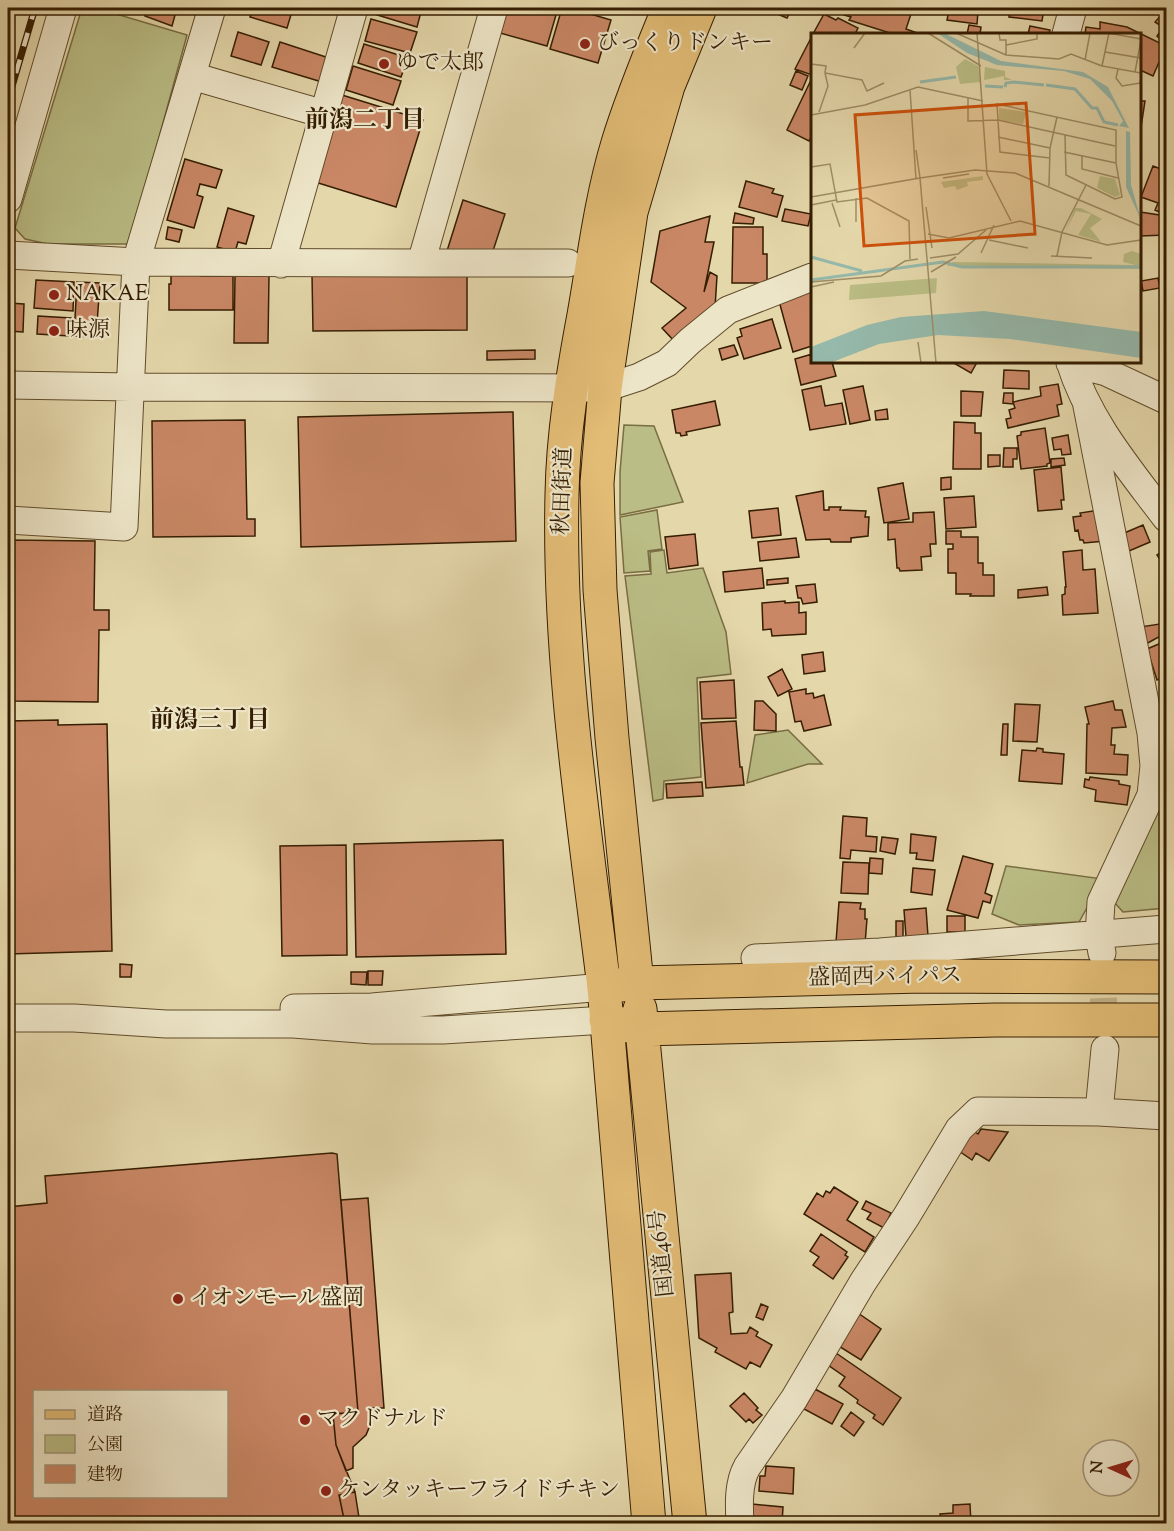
<svg xmlns="http://www.w3.org/2000/svg" width="1174" height="1531" font-family="'Sorts Mill Goudy','Noto Serif JP',serif">
<style>
.green{fill:#babd85;stroke:#786d43;stroke-width:1.5}
.building{fill:#c98765;stroke:#351d01;stroke-width:1.5;fill-rule:evenodd}
.lines{fill:none;stroke-linecap:round;stroke-linejoin:round}
.minor-tunnel{stroke:#c1b288;stroke-width:27;stroke-dasharray:27 14;stroke-linecap:butt}
.minor-casing{stroke:#614c2b;stroke-width:29}
.major-casing{stroke:#351d01;stroke-width:35}
.highway-casing{stroke:#351d01;stroke-width:35}
.minor{stroke:#ede5c8;stroke-width:27}
.major{stroke:#e2bc75;stroke-width:33}
.highway{stroke:#e2bc75;stroke-width:33}
.rail-casing{stroke:#351d01;stroke-width:7}
.rail{stroke:#ede5c8;stroke-width:4.5;stroke-dasharray:14;stroke-linecap:butt}
.poi-dot{fill:#8f2418;stroke:#ede5c8;stroke-width:2}
.labels{text-anchor:middle;dominant-baseline:central;stroke-width:4.5;stroke-linejoin:round;paint-order:stroke}
.poi-label{font-size:22px;fill:#351d01;stroke:#ede5c8;text-anchor:start}
.street-label{font-size:22px;fill:#351d01;stroke:#ede5c8}
.neighbourhood-label{font-size:24px;font-weight:bold;fill:#351d01;stroke:#ede5c8}
.inset-river{fill:none;stroke:#95b9ab;stroke-width:3}
.inset-road{fill:none;stroke:#9e8d66;stroke-width:1.5}
.view{fill:#cd500a;fill-opacity:0.15;stroke:#cd500a;stroke-width:3}
.inset-edge{fill:none;stroke:#351d01;stroke-width:3}
</style>
<rect width="100%" height="100%" fill="#e4d7aa"/>
<filter id="stains"><feTurbulence type="fractalNoise" baseFrequency=".00333" numOctaves="4"/><feColorMatrix values="0 0 0 0 .2 0 0 0 0 .09 0 0 0 0 .02 0 0 0 .5 -.17"/></filter>
<radialGradient id="worn" r=".72"><stop offset=".6" stop-color="#630" stop-opacity="0"/><stop offset="1" stop-color="#630" stop-opacity=".3"/></radialGradient>
<path class="green" d="M82 8H96L187 35 130 244H48L25 239 15 228Z
M624 425 654 426 683 502 620 515V472Z
M657 510 662 549 648 551 650 571 624 573 620 517Z
M664 550 667 573 703 568 726 632 731 674 697 678 701 777 664 781 663 799 653 801 625 576 651 574 650 552Z
M788 730 822 764H808L747 783 755 735Z
M1162 801 1166 807V908L1123 912 1114 902Z
M1006 866 1103 879 1079 922 1019 925 992 914Z"/>
<path class="building" d="M109 8H130L129 13Z
M147 8H177L172 26 145 16Z
M253 8H293L287 28 250 17Z
M376 8H422L417 27 374 14Z
M507 8H558L547 46 500 33Z
M562 8H570L611 20 598 63 550 49Z
M763 8H792L787 18Z
M847 8H913L906 29 920 34H893L849 20 851 17 844 15Z
M936 8H998V14L978 12 977 24 947 20 949 10Z
M1010 8H1044L1042 21 1009 17Z
M1165 11H1166V44L1157 36 1163 27 1155 22Z
M824 14 836 20 838 18 858 28 855 34H813Z
M371 19 417 32 410 53 365 41Z
M1100 22 1127 27 1166 46 1153 76 1140 70V34H1085L1086 27 1100 29Z
M969 25 981 27 980 34H967Z
M1030 26 1050 30 1049 34H1028Z
M238 32 269 42 261 65 231 56Z
M812 36V75L795 69Z
M280 42 329 58 322 82 272 67Z
M364 44 408 58 401 77 358 63Z
M353 66 401 81 393 105 346 90Z
M796 71 808 76 802 90 790 85Z
M812 78V135L809 141 787 130Z
M342 95 423 120 396 207 315 182Z
M1140 101H1145L1140 134Z
M185 159 222 170 216 188 200 184 197 195 203 197 194 228 167 220Z
M1153 166 1166 171V207L1164 214 1155 210 1158 203 1141 197Z
M746 181 774 189 772 193 783 196 777 217 739 207Z
M463 200 505 214 491 257 447 251Z
M228 208 254 216 246 244 238 242 235 252 217 247Z
M785 209 811 214 808 226 782 221Z
M1140 212 1166 216V235L1140 236Z
M735 213 754 218 753 224 733 223Z
M710 216 705 242H714L704 292 710 272 717 276 715 308 676 343 662 328 686 308 651 282 660 231Z
M168 227 182 230 179 242 166 239Z
M733 227H763V254H767V283H732Z
M171 273H201V276H233V310H169V284H171Z
M467 273V330L313 331 312 275Z
M235 276H269L268 343H234Z
M1158 278 1160 288 1143 291 1141 281Z
M36 280 74 282 73 311 34 308Z
M77 282 100 283 96 337 74 336Z
M811 291 812 346 793 352 779 301Z
M8 303 24 304 23 332 8 331Z
M38 316 71 318 70 336 37 334Z
M772 319 781 348 744 359 737 338 742 336 740 329Z
M734 345 738 355 722 360 719 349Z
M535 350V359L487 360V351Z
M812 354V362H832L836 376 801 385 795 359Z
M952 362H972L976 364 971 373Z
M1004 370 1029 371V389L1003 388Z
M1058 384 1062 404 1057 405 1059 416 1008 428 1006 419 1011 418 1009 410 1015 408 1013 402 1041 396 1040 387Z
M821 386 825 406 842 403 846 424 810 430 802 390Z
M863 386 870 420 850 424 843 390Z
M961 391 983 392 981 416H961Z
M1004 393H1013V404L1003 403Z
M715 401 720 425 686 432 687 435 681 436 680 433H676L672 410Z
M887 409 888 419 876 420 875 411Z
M513 412 516 541 301 547 298 417Z
M245 420 247 519H255V536L153 537 152 421Z
M954 422 975 423V433H981V469H953Z
M1045 428 1050 463 1047 464V466L1021 469 1017 436 1021 435V432Z
M1068 435 1071 454 1062 455 1061 449 1054 450 1052 438Z
M1004 448H1017V459H1013V467H1003Z
M988 455H1000V466L988 467Z
M1064 458 1065 465 1051 467V459Z
M1061 467 1064 500H1061L1062 509 1038 511 1034 470Z
M951 477V489L941 490V478Z
M903 483 909 519 884 523 878 488Z
M823 491 824 510H829V507H841L840 510 866 511 865 517H869L868 536 851 538V542H831L830 539 806 540 796 496Z
M974 496 976 527 946 529 944 498Z
M778 508 781 535 752 538 749 511Z
M1099 510 1105 541 1084 543 1083 540H1080L1078 530 1075 531 1073 517 1081 516 1080 513Z
M934 512 936 544H930L931 556 921 557 922 570 900 571 899 568H897L895 539 888 540V523L913 522V513Z
M1143 525 1150 542 1129 551 1122 534Z
M946 531H961V537H978V563H983V575H994V596H970L971 594H956V573H948V549H953V544H946Z
M695 534 698 565 669 569 665 537Z
M796 538 799 557 760 561 758 542Z
M8 540 95 541 94 610H109V630H99L98 702 13 701 14 583H8Z
M1166 549V569L1157 555Z
M1082 550 1083 570 1095 569 1098 613 1063 615 1062 595 1065 594V587H1066L1063 552Z
M762 568 764 588 725 592 723 572Z
M788 578V583L767 585V580Z
M815 584 817 602 803 604 801 598H798L796 586Z
M1047 587 1048 595 1018 598V590Z
M785 601V603L799 602V613L806 612V634L772 636 771 629 763 630 762 603Z
M1166 623V633L1144 645 1140 627Z
M1166 641V676L1157 680 1147 649Z
M823 652 825 671 804 674 802 655Z
M782 669 792 689 778 696 768 677Z
M734 680 736 718 702 719 700 682Z
M806 689V694L813 693 814 698 824 695 831 725 804 731 801 721 795 722 789 692Z
M755 701H763L776 714V731L754 730Z
M1113 701 1115 710H1122L1126 727 1112 728 1111 745H1115L1114 754 1128 755 1127 775 1086 773 1087 724H1089L1085 707Z
M1015 704 1040 705 1037 742 1013 741Z
M58 720V725L107 724 112 951 8 954V721Z
M736 721 740 767H742L744 785 706 788 701 723Z
M1003 724H1008L1007 755H1001Z
M1037 748 1043 749V752L1064 754 1062 784 1019 781 1022 750 1036 751Z
M1090 777 1119 781V784L1130 786 1127 805 1095 801 1096 790 1084 787 1085 779 1089 780Z
M702 782 703 796 667 798 666 784Z
M843 816 867 818 866 836 877 837 876 852 851 850 850 859 840 858Z
M911 834 936 837 933 861 916 859 917 853H910Z
M882 837 898 839 895 854 880 851Z
M503 840 506 954 356 957 354 844Z
M346 845 347 955 282 956 280 846Z
M963 856 993 864 985 893 992 896 990 903 983 901 978 918 947 910Z
M870 858 883 859 882 874 869 873Z
M843 862 869 863 868 894 841 893Z
M913 868 935 870 932 895 911 892Z
M839 902 861 903 860 909H865V919H867L865 944 836 942Z
M926 908 928 936 906 937 904 910Z
M947 916H965V932H947Z
M896 921H903V937H896Z
M120 964 132 965 131 977H120Z
M368 971H383L382 985H368Z
M351 972H367L366 985 351 984Z
M981 1129 1008 1132 989 1161 976 1153 972 1160 959 1151 972 1130 978 1134Z
M332 1153 337 1154 358 1412 333 1414 336 1445 355 1492 339 1495 345 1524H8V1207L47 1203 45 1176ZM34 1392H226V1496H34Z
M834 1187 858 1202 847 1220 874 1237 865 1252 804 1214 817 1193 823 1197 826 1191 830 1193Z
M368 1198 384 1408H372L371 1423 366 1435 353 1447V1468L346 1471 336 1445 333 1414 358 1412 341 1200Z
M866 1201 891 1213 884 1228 867 1219 871 1213 862 1209Z
M821 1234 847 1252 845 1255 848 1257 833 1279 813 1265 819 1257 810 1251Z
M731 1273 733 1312 729 1313 731 1334 747 1333 750 1327 758 1332 756 1336 772 1345 760 1367 750 1362 746 1369 715 1352 717 1348 699 1338 695 1275Z
M761 1304 768 1307 763 1320 756 1317Z
M858 1313 881 1329 861 1360 837 1345Z
M836 1353 901 1398 883 1425 873 1418 875 1415 857 1403 858 1400 839 1386 845 1377 828 1365Z
M815 1389 843 1404 832 1424 804 1409Z
M744 1393 758 1408 756 1410 762 1415 753 1423 749 1419 746 1422 730 1406Z
M851 1412 864 1422 854 1436 841 1426Z
M766 1466 794 1468 793 1494 759 1491 760 1476H765Z
M355 1492 360 1524H345L339 1495Z
M752 1504 783 1507 782 1524H750Z
M970 1504 971 1524H941L940 1514 953 1513V1505Z"/>
<g class="lines">
<path class="minor-tunnel" d="M1102 957 1105 1039"/>
<defs>
<path id="minor" d="M1066 34 1073 8
M192 76 324 114
M8 199 63 8
M8 255 136 262 421 263 494 8
M421 263H568
M281 264 354 8
M1070 362C1088 421 1130 470 1166 518
M1070 363 1106 372 1166 400
M8 385 131 387 605 388 639 377 667 363 690 341 728 310 812 277
M1086 401 1151 733 1154 766 1151 795 1101 902 1099 936 1102 953
M8 520 124 527 136 262 212 8
M755 958 880 952 1166 929
M294 1008 372 1007 604 987
M8 1018H74L166 1024H293L373 1030H443L606 1020
M1099 1112 1105 1049
M740 1524C739 1505 738 1483 747 1467L794 1399 863 1282 906 1217 959 1129 978 1111 1099 1112 1166 1116"/>
<path id="major" d="M637 983 612 738 600 590 597 483 605 388 631 212 668 86 700 8
M604 987C584 823 558 658 562 494 563 434 573 374 584 315 594 258 601 199 618 143 632 97 651 52 669 8"/>
<path id="highway" d="M640 1009 690 1524
M606 1020 641 1029 995 1020H1166
M649 1524 604 987 637 983 922 976 1166 977"/>
</defs>
<use href="#minor" class="minor-casing"/>
<use href="#major" class="major-casing"/>
<use href="#highway" class="highway-casing"/>
<use href="#minor" class="minor"/>
<use href="#major" class="major"/>
<use href="#highway" class="highway"/>
<defs>
<path id="rail" d="M8 100 35 8"/>
</defs>
<use href="#rail" class="rail-casing"/>
<use href="#rail" class="rail"/>
</g>
<g class="poi-dot">
<circle cx="585" cy="44" r="6"/>
<circle cx="384" cy="64" r="6"/>
<circle cx="54" cy="295" r="6"/>
<circle cx="54" cy="331" r="6"/>
<circle cx="178" cy="1299" r="6"/>
<circle cx="305" cy="1420" r="6"/>
<circle cx="326" cy="1491" r="6"/>
</g>
<g class="labels">
<g class="poi-label">
<text x="597" y="44">びっくりドンキー</text>
<text x="396" y="64">ゆで太郎</text>
<text x="66" y="295">NAKAE</text>
<text x="66" y="331">味源</text>
<text x="190" y="1299">イオンモール盛岡</text>
<text x="317" y="1420">マクドナルド</text>
<text x="338" y="1491">ケンタッキーフライドチキン</text>
</g>
<g class="street-label">
<text transform="translate(564 491) rotate(-88)">秋田街道</text>
<text transform="translate(885 978) rotate(-1)">盛岡西バイパス</text>
<text transform="translate(663 1253) rotate(-96)">国道46号</text>
</g>
<g class="neighbourhood-label">
<text x="365" y="121">前潟二丁目</text>
<text x="210" y="721">前潟三丁目</text>
</g>
</g>
<g transform="translate(811 33)">
<rect width="330" height="330" fill="#e4d7aa"/>
<path d="M154 26 167 33 169 49 149 51 145 34ZM174 34 194 38V44L201 47H193V43L173 47ZM188 75 215 79 212 91 188 87ZM172 143V147L156 149 157 153 146 157 144 153 133 155 130 149ZM289 143 304 146 309 162 304 164 286 155ZM264 175H270L291 186 279 195 290 209 267 202 280 181 265 178 255 197ZM321 218 330 221V236L136 233 142 229 324 232 312 229 313 221ZM126 245 125 260 38 267 39 252Z" fill="#babd85"/>
<path d="M126 0H133L190 28 272 39 297 54 318 95 308 93 312 88 301 68 279 46 253 38 186 32 156 20ZM315 98 319 99 320 152 330 187 315 154ZM173 278 330 299V325L199 306 127 302 68 311 19 330H0V314L56 292 90 284Z" fill="#95b9ab"/>
<path class="inset-river" d="M109 49 145 44M235 52 264 56 281 75H286L293 89 307 92M174 53 192 54M194 54 195 50 203 49 233 52M0 224 51 238M0 247 132 229 151 234H330"/>
<path class="inset-road" d="M117 0 170 33M145 0 195 22 248 26 260 21 291 33M166 0 176 141 200 188M188 0 189 7H195V22M297 0 330 6M298 0 291 33 330 40M195 12 226 6V0M43 15 54 0M294 19 330 25M274 27 279 0M0 31 15 33 14 40 51 47 56 58 73 50M307 36 305 45 311 53 329 50 330 44M324 39 330 7M99 57 105 146M157 65V88L187 87 304 113M8 79 17 53 14 40M0 82 54 72 107 54 172 68M187 104 239 115M105 117 109 145M253 119 305 130M271 122V136L307 145M239 125 189 119 186 71 305 97V130L311 164 304 166 255 142 254 102M0 134 19 131 26 169 56 165 98 188 99 226M109 145 164 137 204 140 330 193M132 145 158 141M238 153 239 115 246 84M0 164 109 145 125 330M45 165V189M21 170 29 194M0 172 25 167M115 174 121 215M117 201 138 205 209 188 296 212 330 207M178 207 217 215M170 220 183 192M240 223 281 225M246 223 251 199 275 152M119 225 147 221 175 197M120 239 145 224M0 249 70 243 94 228 107 226M0 254 23 249M107 309 110 330"/>
<path class="view" d="M215 70 224 201 53 213 44 82Z"/>
<rect width="330" height="330" class="inset-edge"/>
</g>
<rect width="1174" height="1531" fill="none" stroke="#e4d7aa" stroke-width="30"/>
<rect x="9" y="9" width="1156" height="1513" fill="none" stroke="#351d01" stroke-width="3"/>
<rect x="15" y="15" width="1144" height="1501" fill="none" stroke="#351d01" stroke-width="1.5"/>
<rect x="33" y="1390" width="195" height="108" fill="#ede5c8" stroke="#a39578" stroke-width="1.5"/>
<rect x="45" y="1410" width="30" height="9" fill="#e2bc75" stroke="#a39578" stroke-width="1.5"/>
<text x="87" y="1420" font-size="18" fill="#351d01">道路</text>
<rect x="45" y="1435" width="30" height="18" fill="#babd85" stroke="#a39578" stroke-width="1.5"/>
<text x="87" y="1450" font-size="18" fill="#351d01">公園</text>
<rect x="45" y="1465" width="30" height="18" fill="#c98765" stroke="#a39578" stroke-width="1.5"/>
<text x="87" y="1480" font-size="18" fill="#351d01">建物</text>
<g transform="translate(1111 1468) rotate(274)"><circle r="28" fill="#ede5c8" stroke="#a39578" stroke-width="1.5"/>
<path d="M0-4.5L10 22L0 15L-10 22Z" fill="#8f2418"/>
<text y="-9" font-size="16" font-weight="bold" text-anchor="middle" fill="#351d01">N</text>
</g>
<rect width="100%" height="100%" filter="url(#stains)"/>
<rect width="100%" height="100%" fill="url(#worn)"/>
</svg>
